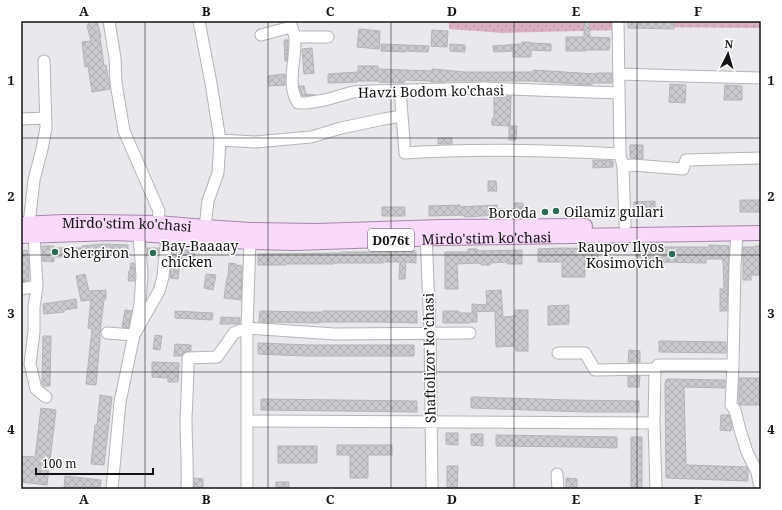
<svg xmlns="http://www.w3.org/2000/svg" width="782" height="510" font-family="'Noto Serif',serif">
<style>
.grass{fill:url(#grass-dots)}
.building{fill:url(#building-cross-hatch);stroke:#b1b3b7}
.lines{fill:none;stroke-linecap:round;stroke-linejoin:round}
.minor-casing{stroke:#b4b3b7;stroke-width:13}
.major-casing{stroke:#a784a9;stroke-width:16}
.minor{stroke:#fff;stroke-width:11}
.major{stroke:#fadafb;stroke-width:14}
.grid{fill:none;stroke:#131214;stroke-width:1;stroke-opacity:0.55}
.poi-dot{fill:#2e6b57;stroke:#fff;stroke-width:1.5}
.labels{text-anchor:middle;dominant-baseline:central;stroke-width:3;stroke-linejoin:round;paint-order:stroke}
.shield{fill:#fff;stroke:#5a595a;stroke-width:1}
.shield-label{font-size:13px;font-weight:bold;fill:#131214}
.street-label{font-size:14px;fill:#131214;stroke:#fff}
.poi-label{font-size:14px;fill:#131214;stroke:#fff;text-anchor:start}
.neatline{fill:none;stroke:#131214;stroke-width:1.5}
.grid-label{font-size:13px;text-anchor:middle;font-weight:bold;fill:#131214}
</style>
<defs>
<pattern id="grass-dots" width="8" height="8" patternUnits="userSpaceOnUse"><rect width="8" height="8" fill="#dbafc2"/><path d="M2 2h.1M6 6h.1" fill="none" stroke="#bb96a6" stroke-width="1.8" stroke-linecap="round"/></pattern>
<pattern id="building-cross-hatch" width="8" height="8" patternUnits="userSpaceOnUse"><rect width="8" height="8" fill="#c9cbcf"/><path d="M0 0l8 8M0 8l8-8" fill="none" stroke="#acadb1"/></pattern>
</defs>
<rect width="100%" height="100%" fill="#eae8ed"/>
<path class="grass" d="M449 21H619V30L503 33 449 29Z
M629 21H761V28L629 27Z"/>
<path class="building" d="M89 21H97L101 37H100L104 66 106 65 110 89 92 92 88 66 85 67 82 42 91 41 87 25H89Z
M584 21H589L590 37 610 38 609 50H586V51H566V37H584Z
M628 21H674V29L628 28Z
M359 29 380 31 379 49 357 47Z
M432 30 448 31 447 47 431 46Z
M284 40H288L287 61H285Z
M522 42H530V43L551 44V51L531 50V57H513V51L494 52 493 46 522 44Z
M381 44 429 46 428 52 405 51V52L381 51Z
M450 44 465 45V52L450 51Z
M312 48 314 73 304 74 302 49Z
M358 66H378V69L432 71V69L464 72H533V70L596 74V73H612V83H592V85L531 81H445V82H431V81L404 80V83L379 82V81H356L357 82 328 83V74L358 72Z
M285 74V85L269 86 268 76Z
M670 84 686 85 685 103 669 102Z
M725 85 742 86V100H724Z
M299 86H304L306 94 315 95 302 96Z
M494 96H511L510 126 492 125V118H494Z
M509 126H517L516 140H509Z
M438 138H452V144H438Z
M630 145H643V159L630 158Z
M593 160 613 161V167L593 168Z
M488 181H496L497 191H488Z
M740 200H761V212H740Z
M655 201V214H634V202Z
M515 203H523V215H500L499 209H515Z
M460 205V207L497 205 498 215 464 217V215L429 216V206Z
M382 207H405V216H382Z
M103 244 128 245V254L101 253 102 257H54V262L43 261 42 246H54V248H82V246Z
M709 245 729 246 727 311H720V289H724L723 259H706V263L659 262V264H636V247H709Z
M173 246 195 248 194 257 182 255V262H180L178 279 170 278Z
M755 246H761V275H751V280H743V247H755Z
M147 248H159L158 256 148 255Z
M562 248 598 249V257L585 258V277H562V262H538V249Z
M468 249H477L478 251 522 250V264H507V262L490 263V265H481V263L457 264 458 289H445V252H468Z
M27 250 29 266V273H28L29 280 21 282V251Z
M387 250 416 251V263L406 262 405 279H399L400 262H383V263H334V264H286V265H258V254L341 253V252H387Z
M131 263H134L135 281H128L129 271H130Z
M229 263 236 264V265L242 266 241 300 224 298 227 277H228Z
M85 274 89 291 106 290V299L104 300 100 332V340L96 385 86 384 92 329 88 328 91 300 81 301 76 276Z
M206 274 216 275 213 290 204 288Z
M501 290 503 317 515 316V310H528V351H516L515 346 496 347 495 311 472 312V304L487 305 486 291Z
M76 299 77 308 64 310V312L44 314 43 304Z
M569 305V324L548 325V306Z
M125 310 132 311 128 328 122 327Z
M175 311 213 313 212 320 175 318Z
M260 311 307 312H323V311H417V323L383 322H319V323L259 322Z
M443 311H459V313H477V322H470V323H443Z
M221 317 240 318V323L237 324H220Z
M155 335 162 336 160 350 153 349Z
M43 336H51L50 386H44L42 384Z
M659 341 726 342V353L659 352Z
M258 343 310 345H414V356H304L258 354Z
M175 344 191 345V351L185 352 181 356H174Z
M629 350 640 351V362H628Z
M152 362 179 363 178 382H168V378L152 377Z
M628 376H640L639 387H628Z
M739 378H761V405H740L739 404Z
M668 379 725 380V388L684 387 686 465 747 467 748 471V481L666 478 665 383 666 380Z
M100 395 112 397 104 465 91 464 95 425H97Z
M471 397 570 400 639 401V412H585L471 408Z
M261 399 417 401V412L261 410Z
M41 408 56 410 47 485 21 482V456L35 457Z
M721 415H729L732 425 731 431 720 430Z
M446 433H458V445L446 444Z
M471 434H483V446L471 445Z
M496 435 617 437V448L582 447 496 446Z
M631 437H642V488L631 487Z
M337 445H392V455H368V478H350V455H337Z
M278 446H317V463H278Z
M447 466H458L457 489H447Z
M65 476 101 480 100 489H64Z
M194 478 203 479V489H194Z
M566 478 577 479V489H566Z
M276 482H289V489H276Z"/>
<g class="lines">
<defs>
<path id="minor" d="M109 21 115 58 116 83 124 131 159 211 158 223
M199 21 211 83 220 140 218 173 208 201 205 227
M290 21C291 27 295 34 295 39 296 60 286 85 298 103H306L325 100 353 92 370 91 483 88 619 93
M618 21 620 154 623 167 625 225
M261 35 291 27
M296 37H328
M619 74 683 76 761 78
M400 90 405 153C477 148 549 150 620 154
M21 119 46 118
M220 140 255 142 311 137 341 128 384 119 402 116
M623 167 633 165 683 169 686 160 761 158
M29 224 34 180 42 149 46 128 44 61
M426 232 430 333 432 489
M37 286 34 307V332L30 364 36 389 46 397
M21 289 37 286 34 235
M107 333 134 335 140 304 142 275 139 234
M558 353H585L595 370 655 369
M733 365 731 405 735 410 740 430 747 452 757 472 759 483
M254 421 654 423
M557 474 558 489
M112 489 120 402 134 335 159 291 163 277 167 236
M187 489C188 465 186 441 186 417 187 398 188 378 188 358L217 357 234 333 247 328 335 334 470 333
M247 489V328L250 242
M656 489 654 423 655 369 658 365H733L735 265 737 233"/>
<g id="major">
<path id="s1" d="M21 224 63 222H97L158 223 205 227 250 230 316 231 441 227 585 226"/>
<path id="s2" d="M21 236 113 233 139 234 250 242 295 243 441 238 761 233"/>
</g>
</defs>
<use href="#minor" class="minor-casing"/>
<use href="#major" class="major-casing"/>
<use href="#minor" class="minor"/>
<use href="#major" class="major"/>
</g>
<path class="grid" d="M145 21V489M268 21V489M391 21V489M514 21V489M637 21V489M21 138H761M21 255H761M21 372H761"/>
<g class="poi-dot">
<circle cx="556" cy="211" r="4"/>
<circle cx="545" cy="212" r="4"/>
<circle cx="55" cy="252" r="4"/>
<circle cx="153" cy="253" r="4"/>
<circle cx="672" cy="254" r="4"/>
</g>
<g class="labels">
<rect class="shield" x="368" y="229" width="46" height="22" rx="3"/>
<g class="shield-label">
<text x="391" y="240">D076t</text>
</g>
<g class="street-label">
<text transform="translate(431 91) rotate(-1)">Havzi Bodom ko'chasi</text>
<text stroke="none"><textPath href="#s1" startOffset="106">Mirdo'stim ko'chasi</textPath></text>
<text stroke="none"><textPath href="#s2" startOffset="466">Mirdo'stim ko'chasi</textPath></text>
<text transform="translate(429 358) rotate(-91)">Shaftolizor ko'chasi</text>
</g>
<g class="poi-label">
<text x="564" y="211">Oilamiz gullari</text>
<text x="537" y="212" text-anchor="end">Boroda</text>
<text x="161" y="245">Bay-Baaaay<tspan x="161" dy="16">chicken</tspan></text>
<text x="664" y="246" text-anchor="end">Raupov Ilyos<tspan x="664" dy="16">Kosimovich</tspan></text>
<text x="63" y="252">Shergiron</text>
</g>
</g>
<rect width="782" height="510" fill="none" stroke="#ffffff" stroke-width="44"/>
<g transform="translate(728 54) rotate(5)" stroke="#ffffff" stroke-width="3" paint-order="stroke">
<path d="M0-3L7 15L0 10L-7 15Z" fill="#131214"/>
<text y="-6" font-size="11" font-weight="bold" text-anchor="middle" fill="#131214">N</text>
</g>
<path d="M36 468v6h117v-6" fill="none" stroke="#131214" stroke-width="2"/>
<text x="42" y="468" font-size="12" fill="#131214" stroke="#ffffff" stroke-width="3" paint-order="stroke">100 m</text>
<rect x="22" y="22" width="738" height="466" class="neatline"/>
<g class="grid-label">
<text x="84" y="16">A</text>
<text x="206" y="16">B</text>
<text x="330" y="16">C</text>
<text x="452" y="16">D</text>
<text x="576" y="16">E</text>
<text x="698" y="16">F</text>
<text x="11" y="85">1</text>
<text x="771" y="85">1</text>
<text x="11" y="201">2</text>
<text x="771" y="201">2</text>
<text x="11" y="318">3</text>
<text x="771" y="318">3</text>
<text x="11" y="434">4</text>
<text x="771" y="434">4</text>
<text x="84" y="504">A</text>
<text x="206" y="504">B</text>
<text x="330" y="504">C</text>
<text x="452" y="504">D</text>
<text x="576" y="504">E</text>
<text x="698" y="504">F</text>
</g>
</svg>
